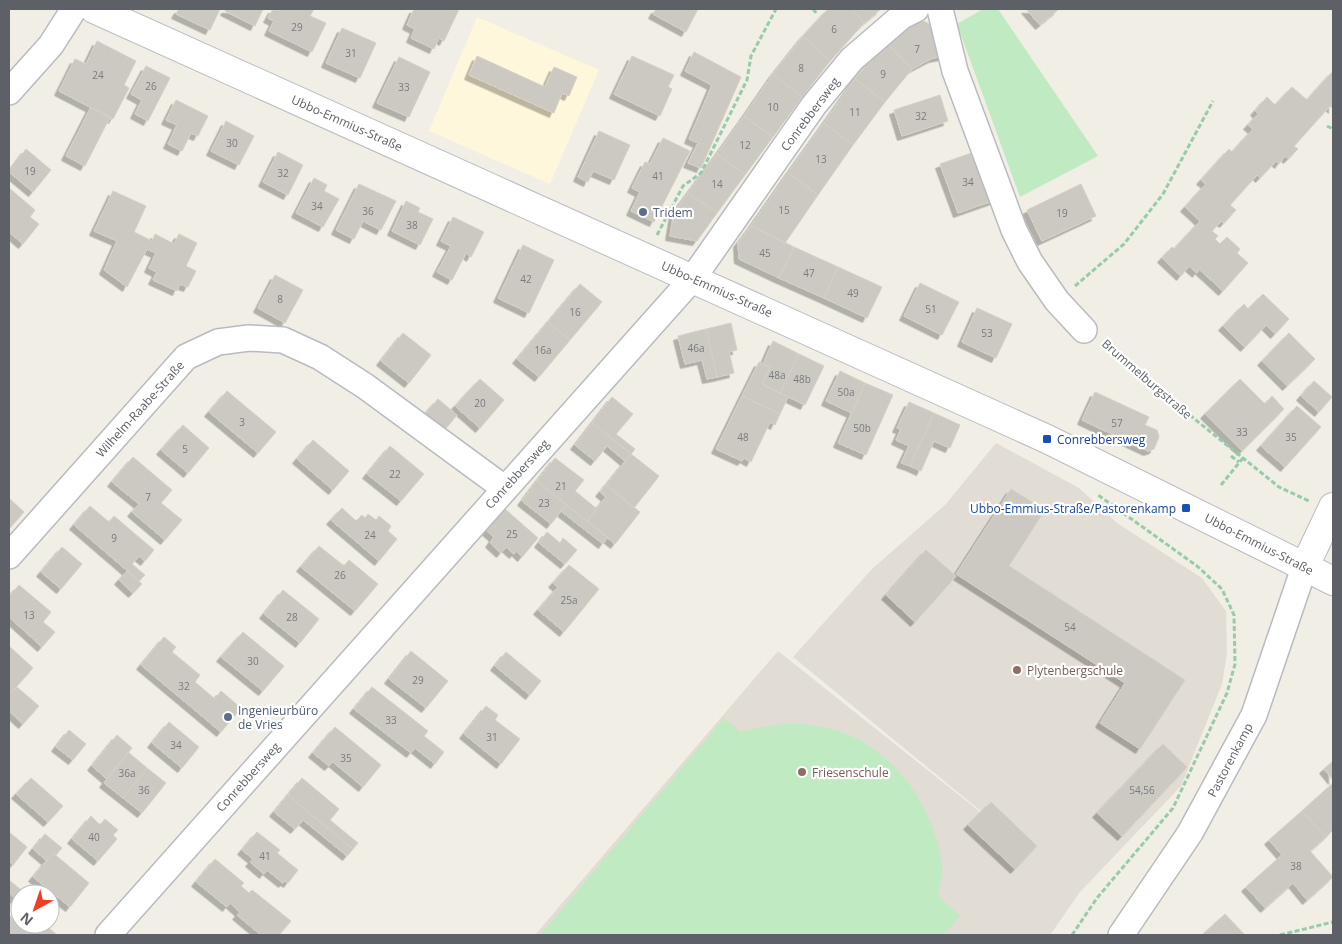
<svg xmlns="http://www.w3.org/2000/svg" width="1342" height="944" font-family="'Open Sans',sans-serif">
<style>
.commercial{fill:#fff7dc}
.education{fill:#e1ddd4}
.green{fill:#c0eac1}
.building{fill:#ccc8c2;stroke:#d6d0c3;filter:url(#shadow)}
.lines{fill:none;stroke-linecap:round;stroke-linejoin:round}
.street-casing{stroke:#b8bbc0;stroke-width:28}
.secondary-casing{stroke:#b9bcc2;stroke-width:30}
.path{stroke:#98cba8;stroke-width:3;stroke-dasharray:5 2.5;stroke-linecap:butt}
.street{stroke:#fff;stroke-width:25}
.secondary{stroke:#fff;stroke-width:28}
.service-dot{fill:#5c6f8a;stroke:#fff;stroke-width:2}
.transit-dot{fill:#1a4fb4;stroke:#fff;stroke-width:2}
.education-dot{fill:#8d6e63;stroke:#fff;stroke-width:2}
.labels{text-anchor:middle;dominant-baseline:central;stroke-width:4.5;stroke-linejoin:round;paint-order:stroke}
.number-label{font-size:10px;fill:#797b7e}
.street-label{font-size:12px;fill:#5d6167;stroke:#fff}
.service-label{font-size:12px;fill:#4e5e75;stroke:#fff;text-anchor:start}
.transit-label{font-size:12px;fill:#164399;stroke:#fff;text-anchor:start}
.education-label{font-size:12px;fill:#785e54;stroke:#fff;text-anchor:start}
</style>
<defs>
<filter id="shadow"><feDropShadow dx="-4.5" dy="4.5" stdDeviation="0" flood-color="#0004"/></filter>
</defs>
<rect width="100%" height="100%" fill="#f0eee5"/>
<path class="commercial" d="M477 17 599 70 550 184 429 131Z"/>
<path class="education" d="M996 443 1079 488 1117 523 1202 578 1226 611 1227 654 1222 684 1181 786 1080 892 1050 935H535L778 651 1038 858 793 657 872 569 945 505Z"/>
<path class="green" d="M983 9H998L1098 156 1020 197 957 24Z
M724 718 740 732C767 725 795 721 823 727 887 739 935 803 942 866 943 875 939 886 938 896L960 916 944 935H540Z"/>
<path class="building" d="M179 9H220L210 30 176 14Z
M226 9H263L255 26 225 11Z
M273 9 279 11 280 9H314L310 16 326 23 312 52 269 31 274 21 268 18Z
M414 9H459L444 41 439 38 434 49 411 38 415 29 407 25Z
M656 9H698L686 32 653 14Z
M828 9H851L864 23 830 61 803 36Z
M851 9H881L864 23Z
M1026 9H1059L1040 25Z
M921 20 934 26 944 56 933 58 912 69 886 42 910 23Z
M342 28 376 43 360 78 326 63Z
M803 36 830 61 802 97 773 74Z
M97 41 136 61 124 85 129 88 113 119 59 91 75 59 86 64Z
M886 42 912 69 885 102 855 79Z
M694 52 741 77 701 168 688 163 698 143 689 139 712 85 685 71Z
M477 56 545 87 554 67 577 77 569 96 562 93 554 113 469 75Z
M632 56 674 75 668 87 672 89 660 116 614 94Z
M399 57 430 72 409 117 377 103Z
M146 66 170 78 148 121 135 114 142 100 131 94Z
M1333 71V109L1330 106 1294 146 1298 149 1288 159 1285 156 1279 164 1276 161 1260 178 1257 175 1230 205 1236 210 1224 223 1221 221 1212 231 1218 236 1215 239 1220 244 1227 237 1240 249 1237 253 1248 263 1223 291 1199 269 1197 273 1189 266 1181 276 1162 258 1172 247 1174 249 1200 221 1185 207 1206 184 1201 180 1229 149 1232 152 1253 129 1248 125 1258 114 1255 111 1267 97 1275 105 1292 87 1307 100Z
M773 74 802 97 773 137 744 116Z
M855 79 885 102 853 145 824 123Z
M940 95 948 121 902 136 894 110Z
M176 100 208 116 198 136 191 133 182 151 168 144 177 125 166 120Z
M91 107 110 117 85 166 66 156Z
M744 116 773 137 745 175 717 154Z
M226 121 254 136 239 165 211 151Z
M824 123 853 145 818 195 788 173Z
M599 131 630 145 614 180 593 171 588 182 578 177Z
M663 138 690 151 654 222 631 211 640 192 632 188 645 162 650 164Z
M26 149 51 170 33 192 9 172Z
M977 151 995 200 958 213 940 164Z
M278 152 303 165 288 195 263 182Z
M717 154 745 175 717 213 688 193Z
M788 173 818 195 785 243 751 226Z
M314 178 327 185 324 191 339 199 323 227 296 213Z
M359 184 396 201 381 230 363 221 354 239 336 230Z
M1081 184 1096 216 1042 241 1027 210Z
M9 188 35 210 30 217 39 224 23 244 9 232Z
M113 191 146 206 134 232 152 241 155 234 174 244 179 234 197 243 186 266 196 271 188 287 180 284 177 291 153 280 157 272 149 268 156 253 147 249 127 287 104 270 117 241 94 231Z
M688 193 717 213 697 241 670 236 674 212Z
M406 201 420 208 418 212 433 219 420 245 392 231Z
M453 217 484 232 471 257 466 253 452 280 437 272 451 246 441 241Z
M751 226 794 247 779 278 739 259 738 243Z
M523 245 554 260 529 313 498 298Z
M794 247 838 267 824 298 779 278Z
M838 267 882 287 867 318 824 298Z
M275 275 303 290 285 323 258 308Z
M920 283 959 302 942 335 904 316Z
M580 284 602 302 570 340 548 322Z
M1263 294 1289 319 1275 334 1266 325 1245 347 1223 326 1244 304 1248 309Z
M977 308 1012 324 996 358 962 342Z
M548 322 570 340 539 377 517 359Z
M731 323 737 350 729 352 734 373 717 377 706 329Z
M706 329 717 377 707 379 702 360 685 364 678 336Z
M403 333 431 355 409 383 381 361Z
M1289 333 1315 359 1287 386 1262 361Z
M773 341 799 354 780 393 762 384 770 367 763 364Z
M799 354 824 366 805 405 780 393Z
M759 362 770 367 762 384 788 397 780 414 742 396Z
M840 371 865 383 852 413 826 401Z
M480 379 504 400 480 428 455 406Z
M1240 379 1265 404 1272 396 1284 409 1242 451 1205 414Z
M1314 381 1332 397 1319 412 1301 396Z
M865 383 893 395 866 455 838 443Z
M227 391 276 432 258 453 209 412Z
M1095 392 1149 417 1145 425 1157 430 1159 437 1154 449 1148 451 1082 420Z
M742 396 780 414 775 425 770 422 751 462 744 458 742 461 716 449Z
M612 397 633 414 616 434 635 449 631 454 592 423Z
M438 399 457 415 443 432 423 416Z
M909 402 934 413 910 466 901 463 909 446 896 440 901 429 897 428Z
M1297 406 1321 427 1285 467 1261 446Z
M934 413 960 425 950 448 934 441 921 471 910 466Z
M592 423 631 454 625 461 607 446 595 461 575 445Z
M183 425 209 448 188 473 161 450Z
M313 440 349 471 333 490 297 459Z
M390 446 424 474 401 501 367 474Z
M631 454 659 476 634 508 606 485Z
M133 457 172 490 161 503 182 520 165 540 132 512 139 504 112 482Z
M555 458 584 480 575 491 597 509 587 521 537 481Z
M537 481 566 505 551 524 522 501Z
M606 485 640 512 615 544 587 521 606 497 600 492Z
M1011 489 1045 510 1009 566 1185 680 1140 749 1100 723 1125 683 956 574Z
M9 498 24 512 9 529Z
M566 505 608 537 603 544 561 511Z
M90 506 109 522 114 516 154 550 145 561 139 556 132 564 145 575 139 581 74 525Z
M342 508 356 521 362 515 365 518 368 514 376 520 379 516 391 526 388 531 397 539 379 561 331 520Z
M505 509 538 538 522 557 516 551 514 554 506 547 501 553 490 543 494 537 486 530Z
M547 532 560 543 563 538 577 550 565 564 539 543Z
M319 546 344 566 349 560 378 584 355 611 301 567Z
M62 547 82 564 61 589 41 572Z
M926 550 956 576 915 622 886 595Z
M569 565 599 589 564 632 538 610 558 587 553 583Z
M127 571 142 584 133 593 119 580Z
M19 585 51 612 43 622 55 632 42 647 9 617V597Z
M283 590 319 619 300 643 264 614Z
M243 632 284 666 263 691 221 657Z
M164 637 176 647 172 652 200 675 195 682 215 699 221 691 241 708 221 732 141 665Z
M9 646 33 668 9 695Z
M411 651 448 681 426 708 389 679Z
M506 652 541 681 530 695 495 666Z
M17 687 39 706 23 724 9 711V695Z
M372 687 428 731 424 736 444 752 435 764 415 748 411 753 354 709Z
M486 706 498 715 495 720 520 739 501 764 464 734Z
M169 722 199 747 182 768 152 743Z
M335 727 381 765 363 787 333 762 329 766 313 753Z
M69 730 86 744 73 760 56 747Z
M117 735 132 748 107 779 92 766Z
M1163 744 1187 767 1122 836 1097 813Z
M128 752 147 768 123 798 104 783Z
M1333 761V780L1324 769Z
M147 768 166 783 142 813 123 798Z
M31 778 63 806 48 822 16 794Z
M302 778 339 809 330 820 358 843 353 849 288 795Z
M1333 783V830L1326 837 1302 811Z
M288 795 353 849 347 856 303 820 295 829 274 812Z
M991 802 1037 846 1015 869 968 825Z
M1302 811 1326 837 1310 851 1333 877 1307 900 1293 883 1265 908 1246 887 1282 855 1269 840Z
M91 816 100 825 105 819 118 830 113 835 117 839 98 861 72 839Z
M9 832 27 847 13 865 9 861Z
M257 832 280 850 277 853 298 870 288 883 285 881 283 883 267 870 264 874 250 862 253 859 242 850Z
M45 834 62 848 56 855 53 853 47 861 33 849Z
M53 853 89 883 70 907 33 877Z
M215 859 244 883 241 886 249 893 252 890 291 921 279 935H261L237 915 240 912 230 903 227 907 196 882Z
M9 880 26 894H20V903L9 893Z
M1225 914 1245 935H1202Z
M10 916 21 925 44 924 57 935H9Z"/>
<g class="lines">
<defs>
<path id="street" d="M940 9 955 71 1014 230 1030 262 1057 301 1084 330
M9 92 51 45 74 9
M9 556 186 357 218 342 249 338 283 340 320 357 365 386 504 488
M108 935 693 278 814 105 852 59 902 16 916 9
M1121 935 1190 833 1254 715 1304 568"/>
<path id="secondary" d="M94 9 1047 439 1333 581
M1304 568 1333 507"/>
</defs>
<use href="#street" class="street-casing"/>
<use href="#secondary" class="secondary-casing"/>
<path class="path" d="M813 9 817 14
M1327 126 1333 129
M657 235 683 186 701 173 747 80 751 56 776 9
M1075 286 1124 244 1163 194 1213 101
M1104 342 1156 388 1279 487 1309 501
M1231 456 1239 462
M1221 485 1243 458
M1072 935 1097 898 1173 808 1227 693 1235 664 1234 615 1222 589 1197 566 1098 495
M1280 935 1333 922"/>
<use href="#street" class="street"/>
<use href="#secondary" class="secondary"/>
</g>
<g class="service-dot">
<circle cx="643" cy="212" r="5"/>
<circle cx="228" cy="717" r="5"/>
</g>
<g class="transit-dot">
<rect x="1042" y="434" width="10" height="10" rx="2.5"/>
<rect x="1181" y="503" width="10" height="10" rx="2.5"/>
</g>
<g class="education-dot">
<circle cx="1017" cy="670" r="5"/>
<circle cx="802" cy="772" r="5"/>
</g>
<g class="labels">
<g class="number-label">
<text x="297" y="27">29</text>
<text x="834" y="29">6</text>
<text x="917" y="49">7</text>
<text x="351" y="53">31</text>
<text x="801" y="68">8</text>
<text x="883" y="74">9</text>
<text x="98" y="75">24</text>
<text x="151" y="86">26</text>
<text x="404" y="87">33</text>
<text x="773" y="107">10</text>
<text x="855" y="112">11</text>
<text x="921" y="116">32</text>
<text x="232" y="143">30</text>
<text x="745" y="145">12</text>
<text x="821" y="159">13</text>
<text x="30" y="171">19</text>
<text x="283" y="173">32</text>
<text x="658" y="176">41</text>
<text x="968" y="182">34</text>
<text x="717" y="184">14</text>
<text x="317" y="206">34</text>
<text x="784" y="210">15</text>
<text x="368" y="211">36</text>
<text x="1062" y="213">19</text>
<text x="412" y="225">38</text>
<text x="765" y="253">45</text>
<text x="809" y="273">47</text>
<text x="526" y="279">42</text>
<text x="853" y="293">49</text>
<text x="280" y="299">8</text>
<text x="931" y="309">51</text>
<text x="575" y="312">16</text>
<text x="987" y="333">53</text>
<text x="696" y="348">46a</text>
<text x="543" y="350">16a</text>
<text x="777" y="375">48a</text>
<text x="802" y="379">48b</text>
<text x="846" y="392">50a</text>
<text x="480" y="403">20</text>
<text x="242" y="422">3</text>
<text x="1117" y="423">57</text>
<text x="862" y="428">50b</text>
<text x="1242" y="432">33</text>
<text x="743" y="437">48</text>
<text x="1291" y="437">35</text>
<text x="185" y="449">5</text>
<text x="395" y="474">22</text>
<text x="561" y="486">21</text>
<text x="148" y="497">7</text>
<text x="544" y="503">23</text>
<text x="512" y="534">25</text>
<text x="370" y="535">24</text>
<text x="114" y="538">9</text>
<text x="340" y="575">26</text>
<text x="569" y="600">25a</text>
<text x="29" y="615">13</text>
<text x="292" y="617">28</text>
<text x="1070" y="627">54</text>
<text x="253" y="661">30</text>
<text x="418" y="680">29</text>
<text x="184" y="686">32</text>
<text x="391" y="720">33</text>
<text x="492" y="737">31</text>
<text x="176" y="745">34</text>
<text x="346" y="758">35</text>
<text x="127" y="773">36a</text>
<text x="144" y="790">36</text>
<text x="1142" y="790">54,56</text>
<text x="94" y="837">40</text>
<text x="265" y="856">41</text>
<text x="1296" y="866">38</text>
</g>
<g class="street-label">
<text transform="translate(810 114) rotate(-53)">Conrebbersweg</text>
<text transform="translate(347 123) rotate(24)">Ubbo-Emmius-Straße</text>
<text transform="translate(717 289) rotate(24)">Ubbo-Emmius-Straße</text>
<text transform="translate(1147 379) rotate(41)">Brummelburgstraße</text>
<text transform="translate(140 409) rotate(-48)">Wilhelm-Raabe-Straße</text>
<text transform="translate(517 474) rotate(-48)">Conrebbersweg</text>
<text transform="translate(1259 544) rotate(27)">Ubbo-Emmius-Straße</text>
<text transform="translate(1230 760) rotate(-62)">Pastorenkamp</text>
<text transform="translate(248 777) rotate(-48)">Conrebbersweg</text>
</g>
<g class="service-label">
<text x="653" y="212">Tridem</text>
<text x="238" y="710">Ingenieurbüro<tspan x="238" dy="14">de Vries</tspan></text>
</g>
<g class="transit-label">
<text x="1057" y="439">Conrebbersweg</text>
<text x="1176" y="508" text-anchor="end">Ubbo-Emmius-Straße/Pastorenkamp</text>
</g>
<g class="education-label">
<text x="1027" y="670">Plytenbergschule</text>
<text x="812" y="772">Friesenschule</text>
</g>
</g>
<rect width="1342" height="944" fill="none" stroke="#5d6167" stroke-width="20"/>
<g transform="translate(35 909) rotate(220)"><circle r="24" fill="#ffffff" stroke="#bec0c2"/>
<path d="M0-4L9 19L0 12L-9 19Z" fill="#f63a26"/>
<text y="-8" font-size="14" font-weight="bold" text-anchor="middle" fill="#5d6167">N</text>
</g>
</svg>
